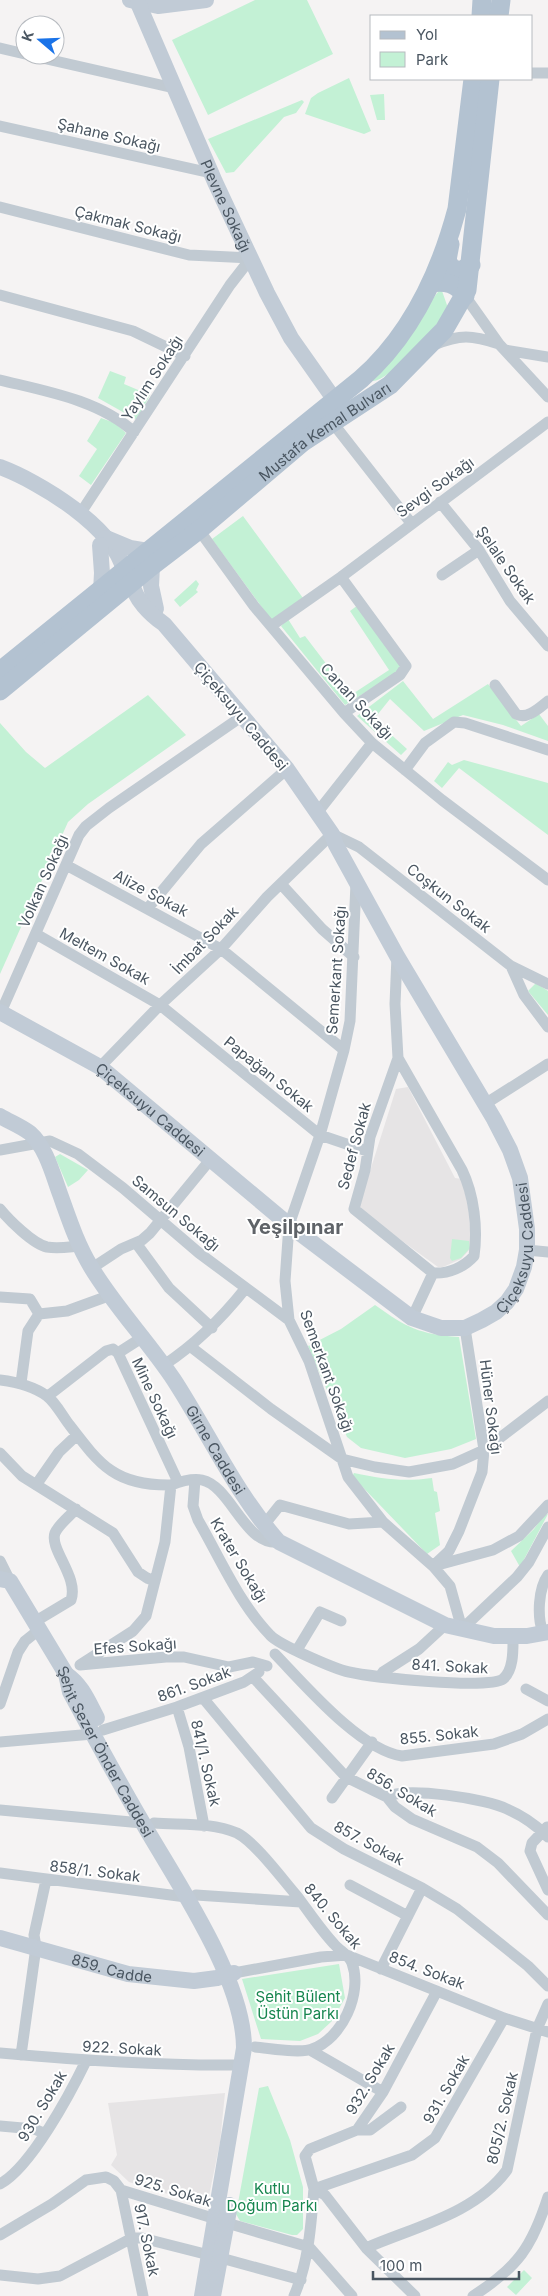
<svg xmlns="http://www.w3.org/2000/svg" width="548" height="2296" font-family="Inter,sans-serif">
<style>
.education{fill:#e6e4e5}
.green{fill:#c3f1d5}
.lines{fill:none;stroke-linecap:round;stroke-linejoin:round}
.street{stroke:#c1cad2;stroke-width:11}
.secondary{stroke:#c1cbd6;stroke-width:16}
.primary{stroke:#b3c2d1;stroke-width:19}
.labels{text-anchor:middle;dominant-baseline:central;stroke-width:4;stroke-linejoin:round;paint-order:stroke}
.street-label{font-size:15px;fill:#4a5661;stroke:#fff}
.park-label{font-size:15px;fill:#17864f;stroke:#fff}
.district-label{font-size:20px;font-weight:bold;fill:#5f6368;stroke:#fff}
</style>
<rect width="100%" height="100%" fill="#f5f3f3"/>
<path class="education" d="M408 1087 455 1178 462 1179 469 1212 471 1248 461 1259 443 1267H438L358 1209 396 1089Z
M225 2093 220 2142 207 2206 129 2182 111 2165 117 2155 108 2103Z"/>
<path class="green" d="M255 0H307L333 54 208 115 172 40Z
M349 78 371 131 364 134 305 114 311 98 318 93Z
M384 94 385 120H377L370 95Z
M302 100 304 102 296 113 284 117 234 172 226 173 208 139Z
M441 288 448 308 447 312C434 327 390 382 372 381L371 380Z
M110 371 126 377 124 384 150 395 137 420 98 398Z
M101 418 115 423 126 433 91 485 79 476 97 449 87 441Z
M243 516 303 598 272 621 212 539Z
M196 580 199 584 196 590 198 592 180 607 174 600Z
M358 605 402 663 398 672 345 705 281 626 288 619 300 638 305 636 334 674 339 675 351 695 389 670 350 611Z
M403 681 433 719 488 684 521 726 539 714 548 726V741L503 725 463 715 424 731 390 699 374 719 407 749 401 755 357 716Z
M148 695 186 735 88 804 68 822 0 974V723L26 752 45 768Z
M464 760 548 783V835L459 768 442 788 434 781 448 762 452 765Z
M536 983 548 991V1015L528 991Z
M60 1154 88 1170 79 1180 68 1187 55 1157Z
M452 1239 469 1241 470 1248 461 1258 452 1261 450 1258Z
M375 1305C407 1328 419 1334 459 1337L476 1439 451 1449 405 1458 361 1448 347 1437 308 1346 341 1329Z
M354 1473C383 1479 403 1482 432 1478L434 1491 437 1492 440 1511 435 1513 440 1545 427 1554 352 1476Z
M548 1514 520 1567 511 1551 534 1529 544 1515Z
M339 1964 345 1998 332 2021 318 2034 300 2041 261 2039 242 1979Z
M268 2086 290 2140 303 2187V2229L297 2235H292L240 2221 236 2214 259 2088Z
M524 2270 532 2278 516 2295 507 2287Z"/>
<g class="lines">
<path class="street" d="M0 48 25 54
M29 55 174 88
M532 73H548
M0 126 211 173
M0 207 189 255 251 258
M0 295 133 331 185 356
M465 296 499 344 548 397
M434 345C460 334 472 335 499 344
M505 350 548 357
M0 380C45 391 99 400 134 432
M332 422 411 523
M440 502 479 550 510 601 548 646
M80 514 230 285 251 258
M199 530 254 606 344 713 372 743 442 800 548 880
M442 575 479 550
M341 577 406 666 400 675 344 713
M271 626 341 577 548 422
M495 685 516 714C527 720 539 708 548 701
M405 770 425 743 454 722 465 723 548 750
M317 813 372 743
M66 865 221 949 344 1050
M356 883 350 1021 344 1050 320 1135 289 1225 285 1281 289 1320 309 1361 348 1477 383 1522 433 1566 450 1586 462 1629
M281 884 322 929 354 957
M148 908 201 844 287 769
M36 934 160 1005 320 1135 367 1151
M397 956 395 1004 398 1058 370 1137 365 1170 354 1209 433 1273C449 1274 464 1267 474 1256 478 1228 474 1195 462 1170L398 1058
M511 966 524 995 548 1027
M1 1012 79 835 86 826 109 808 241 717
M100 1067 160 1005 221 949 267 897 332 834 359 847 511 966 548 984
M485 1104 548 1064
M0 1150 50 1141 78 1154 123 1188 199 1253 289 1320
M0 1209C9 1220 33 1244 47 1247 58 1249 68 1247 79 1246
M136 1243 169 1288 212 1328
M527 1250 548 1252
M92 1268 121 1249 142 1240 150 1233 210 1160
M0 1297 30 1299 39 1314 67 1311 111 1295
M412 1318 433 1273
M143 1337 118 1353 178 1482
M191 1347 271 1409 342 1459 375 1467 409 1472 453 1464 484 1450 548 1401
M164 1365C196 1344 221 1319 245 1289
M0 1380C16 1382 33 1386 47 1396 55 1402 62 1415 68 1423 100 1465 115 1486 171 1485
M21 1383 28 1331 39 1314
M48 1396 106 1351 113 1349 118 1353
M0 1453 22 1476 113 1533 138 1572 147 1578 155 1581
M195 1480 193 1506 198 1520C220 1558 239 1603 270 1635 279 1645 335 1669 349 1672 371 1677 488 1690 503 1679 514 1670 513 1649 513 1636
M36 1485 59 1452 77 1435
M264 1525 280 1505 349 1524 383 1522
M0 1561 10 1581
M433 1566 449 1551 459 1531 482 1472 484 1450 465 1328
M434 1566 493 1550 519 1536 548 1505
M36 1621 71 1600C79 1577 49 1549 55 1533 59 1524 70 1516 76 1509
M462 1629 517 1577 529 1562 548 1527
M543 1633C537 1617 538 1589 548 1575
M297 1650 320 1612 341 1621
M275 1654C305 1685 360 1750 402 1756L494 1744 522 1734 548 1719
M80 1665 133 1631 146 1616 165 1542 171 1485C179 1482 193 1478 202 1480 231 1486 245 1547 279 1542
M80 1665 166 1657H184L229 1667 253 1662 267 1666
M380 1676 383 1672 419 1649 445 1625
M253 1677 346 1777 387 1797 395 1807 412 1819 477 1847 498 1863 548 1915
M526 1689 548 1701
M203 1698 311 1828 344 1849 422 1888 457 1909 528 1966 548 1986
M0 1704 18 1652 25 1641 40 1629
M177 1707 189 1747 204 1826
M103 1730 177 1707 244 1682 259 1672
M0 1742 93 1734
M387 1797C405 1786 488 1799 507 1809 521 1815 537 1826 548 1837
M332 1798 372 1742
M0 1810 142 1823
M154 1823C181 1825 212 1822 237 1833 255 1842 283 1880 297 1896 309 1912 320 1929 334 1944 340 1951 349 1955 352 1963 363 1993 342 2039 312 2049 300 2054 269 2048 255 2047
M547 1827 532 1843 530 1851 548 1890
M0 1873 186 1897
M350 1885 408 1916
M196 1895 301 1902
M381 1969 422 1888
M234 1973 321 1957 347 1955 504 2018 548 2032
M310 2050 383 2092
M0 2053C81 2060 161 2066 242 2065
M21 2055 36 1947 34 1935 46 1880
M0 2126 34 2129 44 2133
M357 2130H370L401 2107
M0 2184C31 2167 70 2094 86 2061
M314 2189 412 2155 435 2138 504 2018
M121 2190 143 2296
M121 2190 216 2219
M227 2223 309 2247 352 2296
M0 2235 52 2204 86 2180 106 2177 114 2181 121 2190
M366 2248C414 2227 475 2214 507 2170L537 2029 548 2004
M221 2258 301 2280
M0 2275 38 2279 60 2276 132 2238H142L209 2255
M294 2296C309 2261 311 2225 314 2188
M415 2296 366 2248 325 2195 314 2189 305 2156 310 2149 357 2130 383 2092 437 1991
M473 2296C518 2267 532 2247 548 2197"/>
<g class="secondary">
<path d="M130 0 158 6 206 0"/>
<path id="s1" d="M138 3 215 182 267 293 291 338 334 399"/>
<path d="M0 467C40 482 114 527 124 571"/>
<path d="M106 538 130 548 148 551"/>
<path d="M100 545 102 573 101 591"/>
<path d="M152 566 151 586 156 609"/>
<path id="s2" d="M0 1012 100 1067 289 1225 412 1318 441 1328H465L482 1320 496 1312 507 1302 516 1289 524 1267 527 1250V1229L520 1178 510 1150 494 1119 397 956 336 845 332 834 287 769 164 624C151 615 134 599 132 582"/>
<path id="s3" d="M0 1116C10 1122 21 1126 30 1133 46 1147 53 1175 60 1194 69 1219 77 1244 91 1267 115 1307 148 1341 174 1380 209 1434 236 1494 279 1542L445 1625 494 1636H527L548 1632"/>
<path id="s4" d="M0 1579 10 1581 66 1674 70 1692C94 1736 118 1781 144 1825 178 1884 244 1980 244 2048L202 2296"/>
<path d="M66 1674C82 1685 88 1701 97 1718"/>
<path id="s5" d="M0 1938 128 1974 194 1981 217 1978 234 1973"/>
<path d="M213 2296 230 2205"/>
</g>
<g class="primary">
<path d="M481 16 482 0"/>
<path d="M499 16 501 0"/>
<path d="M450 244 447 260 451 268 460 271 471 265"/>
<path d="M431 283C446 281 456 283 465 296"/>
<path d="M0 671 361 379C411 335 440 273 457 209L473 79"/>
<path id="s6" d="M0 691 152 566 199 530 303 442 390 385 444 330 467 290 490 79"/>
</g>
</g>
<g class="labels">
<g class="street-label">
<text transform="translate(109 135) rotate(13)">Şahane Sokağı</text>
<text stroke="none"><textPath href="#s1" startOffset="221">Plevne Sokağı</textPath></text>
<text transform="translate(128 224) rotate(14)">Çakmak Sokağı</text>
<text transform="translate(152 378) rotate(-57)">Yaylım Sokağı</text>
<text stroke="none"><textPath href="#s6" startOffset="416">Mustafa Kemal Bulvarı</textPath></text>
<text transform="translate(435 487) rotate(-36)">Sevgi Sokağı</text>
<text transform="translate(506 565) rotate(55)">Şelale Sokak</text>
<text transform="translate(357 701) rotate(47)">Canan Sokağı</text>
<text transform="translate(241 716) rotate(50)">Çiçeksuyu Caddesi</text>
<text transform="translate(43 881) rotate(-66)">Volkan Sokağı</text>
<text transform="translate(151 893) rotate(28)">Alize Sokak</text>
<text transform="translate(449 898) rotate(38)">Coşkun Sokak</text>
<text transform="translate(205 940) rotate(-46)">İmbat Sokak</text>
<text transform="translate(105 956) rotate(29)">Meltem Sokak</text>
<text transform="translate(336 970) rotate(-86)">Semerkant Sokağı</text>
<text transform="translate(269 1074) rotate(39)">Papağan Sokak</text>
<text stroke="none"><textPath href="#s2" startOffset="180">Çiçeksuyu Caddesi</textPath></text>
<text transform="translate(354 1146) rotate(-75)">Sedef Sokak</text>
<text transform="translate(176 1213) rotate(40)">Samsun Sokağı</text>
<text stroke="none"><textPath href="#s2" startOffset="675">Çiçeksuyu Caddesi</textPath></text>
<text transform="translate(327 1371) rotate(70)">Semerkant Sokağı</text>
<text transform="translate(155 1398) rotate(65)">Mine Sokağı</text>
<text transform="translate(491 1407) rotate(83)">Hüner Sokağı</text>
<text stroke="none"><textPath href="#s3" startOffset="404">Girne Caddesi</textPath></text>
<text transform="translate(239 1560) rotate(59)">Krater Sokağı</text>
<text transform="translate(135 1646) rotate(-4)">Efes Sokağı</text>
<text transform="translate(450 1666) rotate(3)">841. Sokak</text>
<text transform="translate(194 1684) rotate(-20)">861. Sokak</text>
<text transform="translate(439 1735) rotate(-6)">855. Sokak</text>
<text stroke="none"><textPath href="#s4" startOffset="206">Şehit Sezer Önder Caddesi</textPath></text>
<text transform="translate(206 1763) rotate(77)">841/1. Sokak</text>
<text transform="translate(402 1792) rotate(31)">856. Sokak</text>
<text transform="translate(369 1843) rotate(28)">857. Sokak</text>
<text transform="translate(95 1871) rotate(7)">858/1. Sokak</text>
<text transform="translate(333 1916) rotate(50)">840. Sokak</text>
<text stroke="none"><textPath href="#s5" startOffset="116">859. Cadde</textPath></text>
<text transform="translate(427 1970) rotate(21)">854. Sokak</text>
<text transform="translate(122 2048) rotate(3)">922. Sokak</text>
<text transform="translate(370 2079) rotate(-59)">932. Sokak</text>
<text transform="translate(446 2089) rotate(-60)">931. Sokak</text>
<text transform="translate(42 2106) rotate(-59)">930. Sokak</text>
<text transform="translate(502 2118) rotate(-77)">805/2. Sokak</text>
<text transform="translate(173 2190) rotate(17)">925. Sokak</text>
<text transform="translate(147 2240) rotate(78)">917. Sokak</text>
</g>
<g class="park-label">
<text x="298" y="1996">Şehit Bülent<tspan x="298" dy="17">Üstün Parkı</tspan></text>
<text x="272" y="2188">Kutlu<tspan x="272" dy="17">Doğum Parkı</tspan></text>
</g>
<g class="district-label">
<text x="295" y="1227">Yeşilpınar</text>
</g>
</g>
<rect x="370" y="15" width="162" height="65" fill="#ffffff" stroke="#b7bbc0"/>
<rect x="380" y="31" width="25" height="8" fill="#b3c2d1" stroke="#b7bbc0"/>
<text x="416" y="40" font-size="15" fill="#4a5661">Yol</text>
<rect x="380" y="52" width="25" height="15" fill="#c3f1d5" stroke="#b7bbc0"/>
<text x="416" y="65" font-size="15" fill="#4a5661">Park</text>
<g transform="translate(40 40) rotate(289)"><circle r="24" fill="#ffffff" stroke="#b7bbc0"/>
<path d="M0-4L9 19L0 12L-9 19Z" fill="#1a73e8"/>
<text y="-8" font-size="14" font-weight="bold" text-anchor="middle" fill="#4a5661">K</text>
</g>
<path d="M373 2271v8h146v-8" fill="none" stroke="#4a5661" stroke-width="2.5"/>
<text x="380" y="2271" font-size="15" fill="#4a5661" stroke="#ffffff" stroke-width="4" paint-order="stroke">100 m</text>
</svg>
